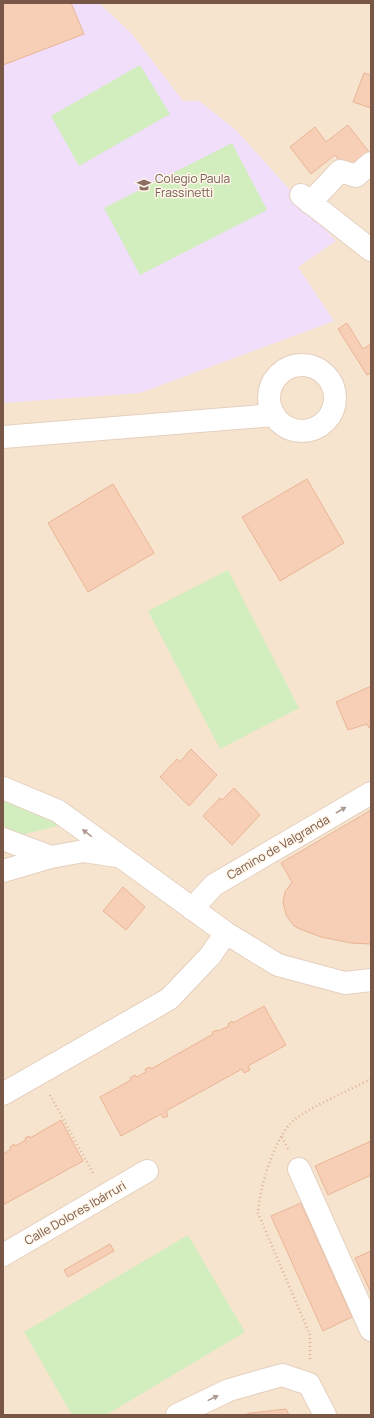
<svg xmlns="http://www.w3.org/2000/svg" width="374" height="1418" font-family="Manrope,sans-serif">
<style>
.residential{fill:#f7e4cf}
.education{fill:#f0defa}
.green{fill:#d2edbe}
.building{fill:#f6cfb6;stroke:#eab595}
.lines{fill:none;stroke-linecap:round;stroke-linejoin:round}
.minor-casing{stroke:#e5d0bf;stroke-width:24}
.path{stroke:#dbb299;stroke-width:2.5;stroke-dasharray:1 3;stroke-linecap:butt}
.minor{stroke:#fff;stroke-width:22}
.oneway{fill:#ae9a90}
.labels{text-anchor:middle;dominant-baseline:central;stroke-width:3;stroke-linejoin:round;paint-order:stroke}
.education-label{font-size:12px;fill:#785e54;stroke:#fff6e9;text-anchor:start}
.street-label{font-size:12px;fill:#785746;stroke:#fff6e9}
</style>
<rect width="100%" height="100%" fill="#fef3e1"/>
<path class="residential" d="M3 3H371V1415H3Z"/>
<path class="education" d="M3 3H99L131 33 183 101H199L236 130 336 241 298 267 334 321 140 393 3 403Z"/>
<path class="green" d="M140 65 170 114 79 166 51 116Z
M232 143 267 210 140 275 104 208Z
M228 570 299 708 220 749 148 611Z
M3 796 62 825 16 836 3 832Z
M188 1235 245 1332 106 1415H72L24 1332Z"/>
<path class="building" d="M3 3H71L84 34 3 65Z
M364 73 371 75V108L353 102Z
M348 125 369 152 347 170 335 155 311 174 290 147 315 127 326 142Z
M347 323 363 349 371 344V373L367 375 338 329Z
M307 479 344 543 280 581 242 517Z
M113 484 154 553 88 592 48 523Z
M371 686V728H369L367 724 348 730 336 702Z
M191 749 217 775 189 806 160 777 177 759 180 762Z
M234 788 260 815 232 845 203 816 220 798 222 800Z
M371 810V944L351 943 321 937 300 929 294 926 286 915 283 902 285 892 292 882 281 863Z
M123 887 145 907 126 930 103 911Z
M264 1006 286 1045 248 1066 250 1070 244 1073 242 1069 166 1111 168 1116 163 1118 161 1114 121 1136 100 1097 131 1080 130 1078 135 1075 137 1077 146 1072 145 1069 150 1067 151 1069 213 1034 212 1032 217 1030 218 1031 229 1026 228 1024 232 1021 233 1023Z
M61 1120 83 1161 3 1205V1154L11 1149 10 1147 14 1144 15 1146 26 1140 25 1138 29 1136 30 1138Z
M371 1141V1175L328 1195 315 1166Z
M301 1203 352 1317 323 1331 271 1216Z
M110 1244 114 1251 68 1277 64 1270Z
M371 1251V1293L355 1258Z
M286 1409 289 1415H243L251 1413Z"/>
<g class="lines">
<defs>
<path id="minor" d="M301 195 371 250
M310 203 340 171 356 176 371 163
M269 398a33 33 0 1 1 66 0a33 33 0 1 1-66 0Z
M3 437 274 415
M3 788 58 811 226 933 278 965 345 983 371 980
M3 839 51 857
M3 871 51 857 84 851 117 856
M192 909 214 885 371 793
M3 1094 169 999 210 956 226 933
M299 1169 371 1330
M3 1255 147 1171
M177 1415 229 1390 282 1375 309 1384 325 1415"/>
</defs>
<use href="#minor" class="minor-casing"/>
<path class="path" d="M50 1095 94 1175
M282 1137 288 1149
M310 1359V1335L258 1213C259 1189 274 1141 290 1124 302 1110 352 1089 371 1079"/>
<use href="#minor" class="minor"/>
</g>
<defs><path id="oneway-solid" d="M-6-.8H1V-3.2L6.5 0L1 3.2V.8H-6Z"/></defs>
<g class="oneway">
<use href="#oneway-solid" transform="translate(341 810) rotate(-30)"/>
<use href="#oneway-solid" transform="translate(87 833) rotate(-143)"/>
<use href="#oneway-solid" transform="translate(213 1398) rotate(-26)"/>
</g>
<defs>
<symbol id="school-bare" viewBox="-9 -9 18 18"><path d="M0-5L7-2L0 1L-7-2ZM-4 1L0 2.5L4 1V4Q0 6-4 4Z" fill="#8d6e63" stroke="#fff6e9" stroke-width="2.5" paint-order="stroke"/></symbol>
</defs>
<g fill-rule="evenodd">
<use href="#school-bare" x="134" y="175" width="20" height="20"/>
</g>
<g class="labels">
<g class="education-label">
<text x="155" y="178">Colegio Paula<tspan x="155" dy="14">Frassinetti</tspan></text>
</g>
<g class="street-label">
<text transform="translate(278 847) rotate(-30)">Camino de Valgranda</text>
<text transform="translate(75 1213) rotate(-30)">Calle Dolores Ibárruri</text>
</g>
</g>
<rect width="374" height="1418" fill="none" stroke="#785746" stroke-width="8"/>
</svg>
